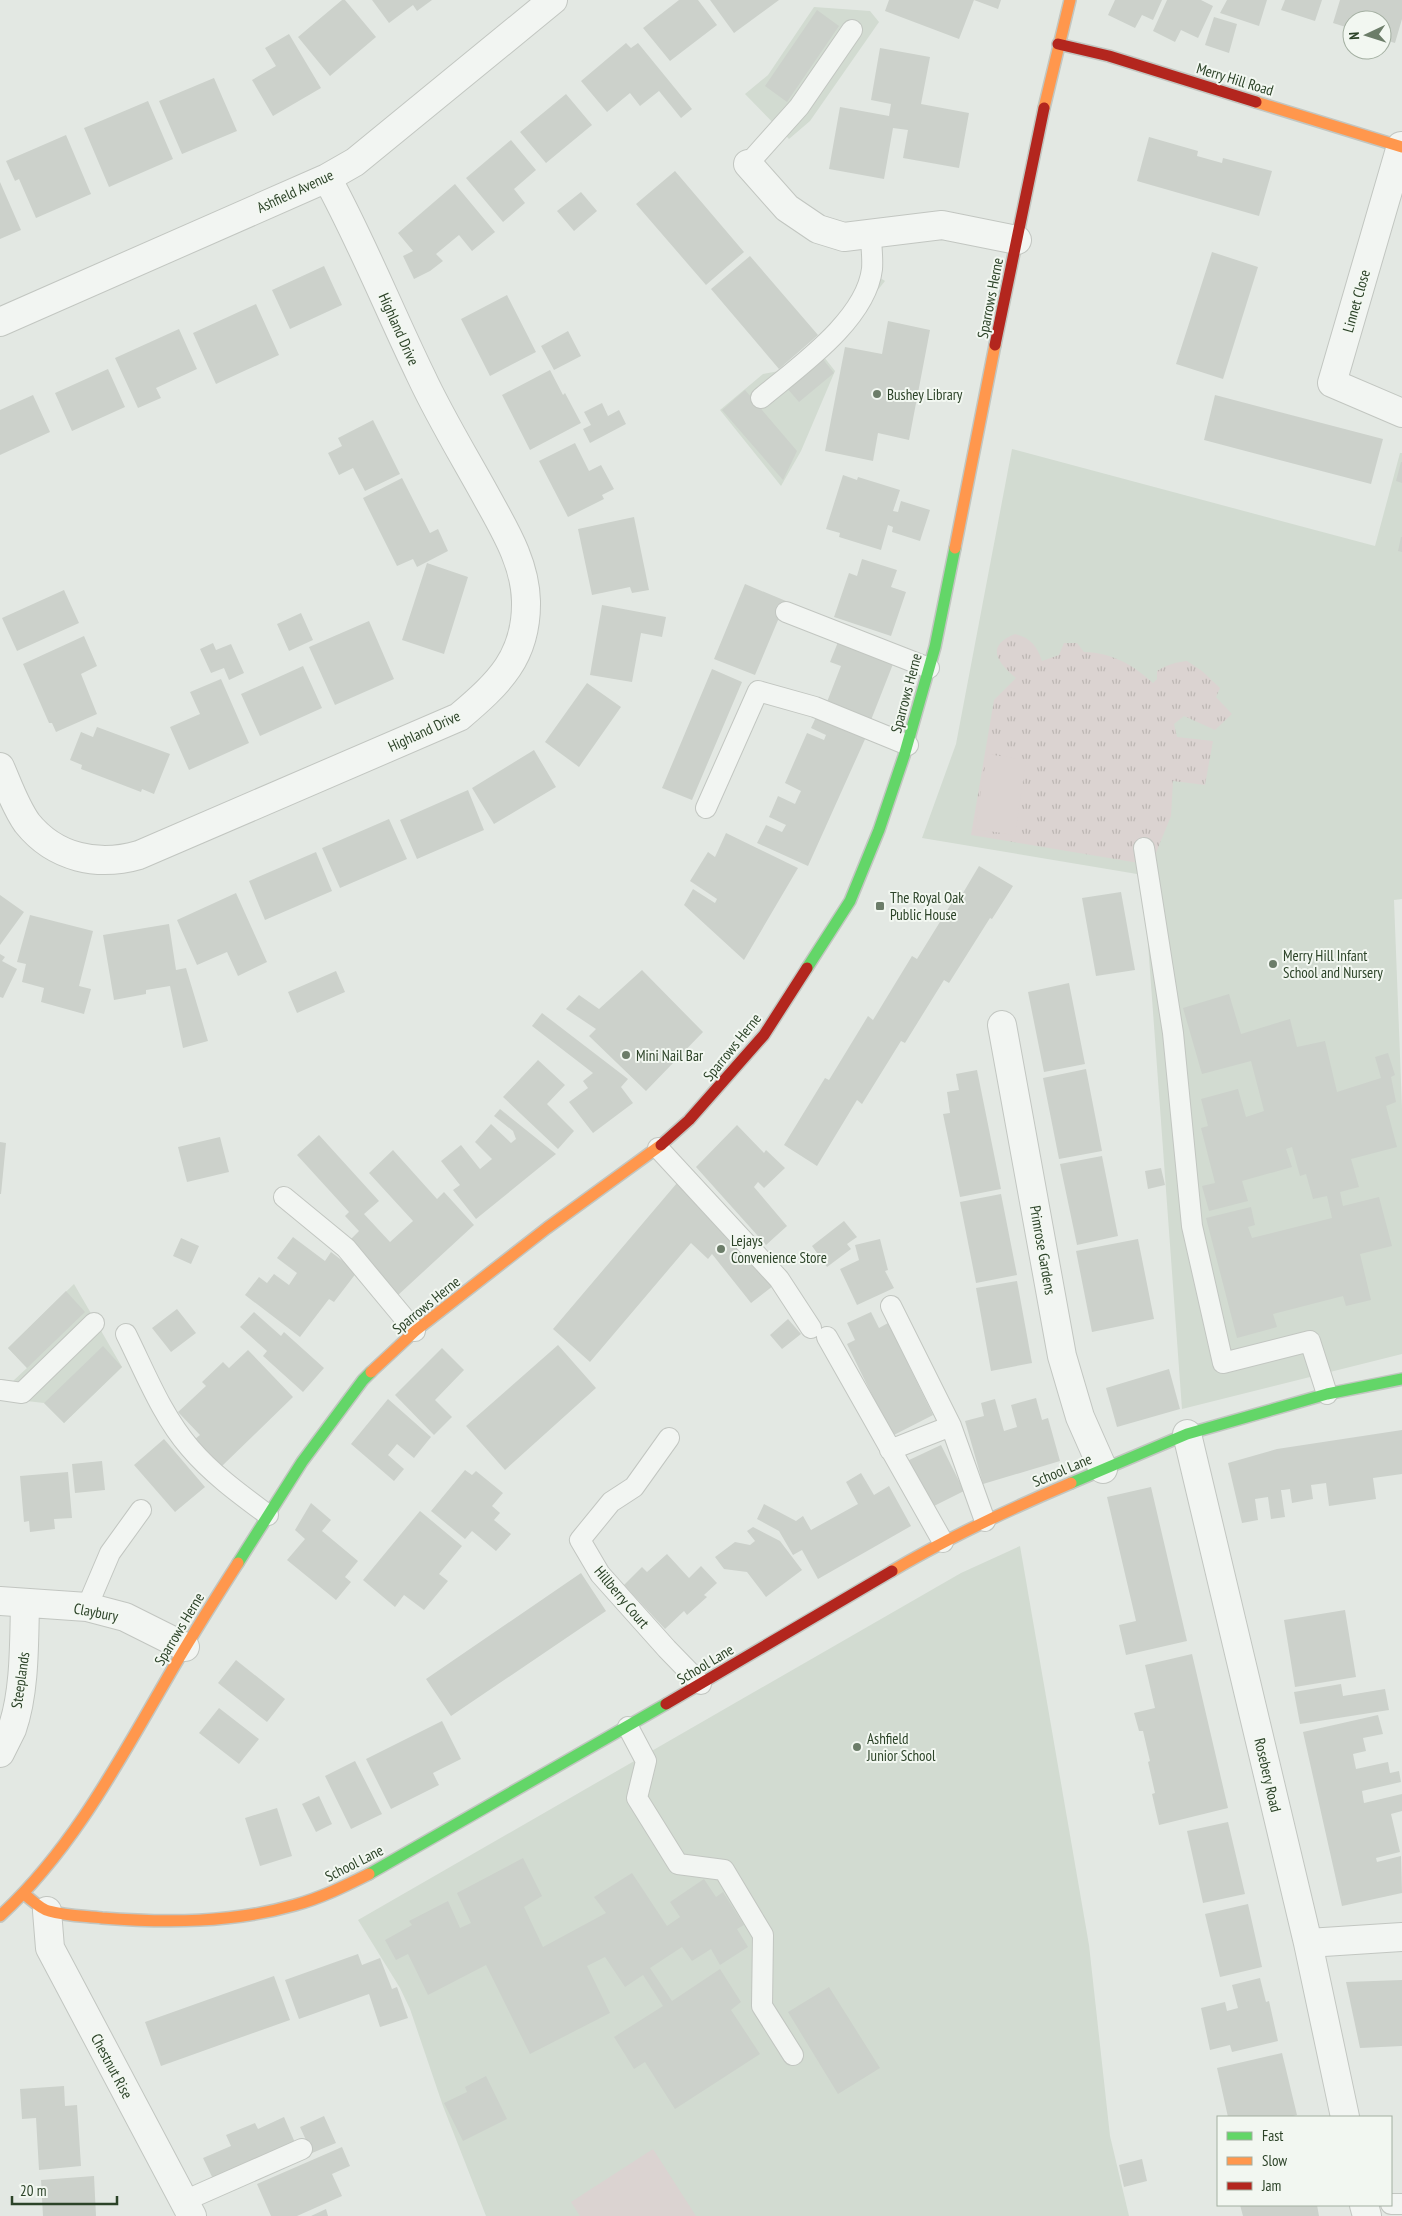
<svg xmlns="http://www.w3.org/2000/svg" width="1402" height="2216" font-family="'PT Sans Narrow',sans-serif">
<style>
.built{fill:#d2dbd1}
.grass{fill:url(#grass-tufts)}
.pitch{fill:#dbd3d1}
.building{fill:#ccd1cb}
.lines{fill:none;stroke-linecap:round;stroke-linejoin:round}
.lane-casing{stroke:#c2c6c1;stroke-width:22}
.street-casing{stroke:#c2c6c1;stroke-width:30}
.fast-casing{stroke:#c2c6c1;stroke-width:14}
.slow-casing{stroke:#c2c6c1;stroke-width:14}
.jam-casing{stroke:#c2c6c1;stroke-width:14}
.lane{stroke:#f2f5f2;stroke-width:20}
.street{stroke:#f2f5f2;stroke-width:28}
.fast{stroke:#63d668;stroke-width:11}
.slow{stroke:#ff974d;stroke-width:11}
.jam{stroke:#b3261e;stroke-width:11}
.poi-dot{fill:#6c7d69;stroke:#f2f7f1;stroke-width:2}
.labels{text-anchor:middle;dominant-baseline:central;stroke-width:4;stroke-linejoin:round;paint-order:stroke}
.street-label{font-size:15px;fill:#2c4328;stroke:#f2f7f1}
.poi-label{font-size:15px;fill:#2c4328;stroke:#f2f7f1;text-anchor:start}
</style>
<defs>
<pattern id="grass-tufts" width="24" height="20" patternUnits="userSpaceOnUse" patternTransform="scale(1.25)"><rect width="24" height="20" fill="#dbd3d1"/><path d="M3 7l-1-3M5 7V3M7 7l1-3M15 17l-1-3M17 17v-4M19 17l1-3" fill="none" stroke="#bcb6b3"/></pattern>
</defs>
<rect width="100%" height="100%" fill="#e3e8e3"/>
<path class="built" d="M814 7 870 11 879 22 810 121 789 139 745 94 768 75Z
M864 267 885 281 824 357 835 371 801 451 781 486 720 410 763 374 779 371 820 338 849 304Z
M1012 449 1375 546 1400 453H1402V899L1394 900 1402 1108V1354L1182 1409 1143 875 922 838 956 744Z
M74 1284 122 1367 64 1423 44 1403 0 1398V1379L13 1381 27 1368 8 1348Z
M1020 1546 1089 1945 1110 2136 1129 2216H486L443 2106 410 2009 400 1988 358 1920 961 1573Z"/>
<path class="grass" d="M1015 634C1031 638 1037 646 1042 661L1059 655 1064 643H1077L1084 652C1112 653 1132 664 1153 683L1157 679V671C1166 665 1176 662 1187 661L1202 671 1220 688 1216 697 1232 714 1215 730 1184 716 1174 724 1177 737 1213 741 1205 785 1173 781 1171 816 1151 865 971 835 994 700 1016 678C997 662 985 646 1015 634Z"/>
<path class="pitch" d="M987 754 1026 760 1015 835 975 829Z
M653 2149 696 2216H580L571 2202Z"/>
<path class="building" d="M342 0H345L376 37 330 76 298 37Z
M372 0H432L417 11 413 5 389 23Z
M679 0H698L717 25 670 61 643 28Z
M710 0H779L734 33Z
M889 0H974L959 39 885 11Z
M974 0H1001L998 9Z
M1115 0H1162L1153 20 1142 15 1135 28 1108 15Z
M1167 0H1201L1213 6 1198 38 1181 30 1175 42 1153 31Z
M1227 0H1267L1259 26 1220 13Z
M1285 0H1322L1315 21 1281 10Z
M1340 0H1402V19L1395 43 1382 39V20H1352V29L1333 23Z
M817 10 839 26 787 102 765 86Z
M1214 17 1237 24 1229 53 1205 45Z
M289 34 321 88 273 116 252 80 276 66 265 48Z
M626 43 631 48 638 43 692 109 681 118 659 91 640 106 630 93 607 112 581 81Z
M880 48 930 57 921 104 969 113 959 168 903 158 908 130 893 128 884 179 829 169 840 107 889 116 891 104 871 100Z
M214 78 237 131 182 154 159 101Z
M566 94 592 125 546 163 520 132Z
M148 101 173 159 109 187 84 128Z
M66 135 91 194 36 218 19 179 15 181 6 161Z
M1149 137 1198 151 1197 156 1222 163 1223 158 1272 171 1259 216 1137 181Z
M511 140 536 170 514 189 525 203 503 222 466 178Z
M675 171 744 252 706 285 636 204Z
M0 182 21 230 0 239Z
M455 184 495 232 472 251 459 235 436 254 443 261 430 271 414 279 403 256 413 251 398 233Z
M581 192 597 211 574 231 557 211Z
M1212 252 1258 267 1223 379 1176 364Z
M750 256 818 335 779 369 711 289Z
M324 266 342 305 290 329 272 290Z
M507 295 536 352 490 376 461 319Z
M256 304 279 355 216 384 193 333Z
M888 321 930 330 909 440 878 433 873 461 825 451 845 347 882 354Z
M179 329 197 369 156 388 161 398 138 408 115 358Z
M568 331 581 356 554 370 541 346Z
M822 358 834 373 799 402 786 387Z
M108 369 125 407 72 431 55 393Z
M550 370 563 395 565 393 581 423 530 450 502 395Z
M745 390 797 451 783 480 722 410Z
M33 395 50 432 0 455V410Z
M1215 395 1383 439 1371 484 1204 440Z
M602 403 608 416 619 410 626 424 590 443 583 429 591 425 584 412Z
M373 420 400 474 365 491 353 468 339 475 328 453 342 446 338 438Z
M575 443 589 471 601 465 614 489 602 495 604 499 568 517 539 461Z
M1401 462H1402V483L1396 481Z
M843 475 857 480 858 477 900 490 893 511 898 512 901 501 930 510 920 541 892 532 893 527 888 525 881 550 839 537 840 533 826 529Z
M402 478 430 533 438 529 448 551 417 567 413 559 397 566 363 498Z
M634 517 649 590 632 593 630 587 592 595 578 529Z
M1401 537H1402V552L1398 551Z
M862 559 897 570 891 587 906 592 891 636 834 617 849 573 857 576Z
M427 563 468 577 444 654 402 640Z
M745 584 786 601 755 675 714 659Z
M64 590 79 623 17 651 2 618Z
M602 605 666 617 662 637 641 633 632 682 590 675Z
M301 613 313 640 289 651 277 624Z
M369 621 394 679 335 705 309 647Z
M84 636 97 666 81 674 97 714 56 732 52 723H49L23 664Z
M838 642 893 664 871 720 827 702 841 666 830 662Z
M213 643 216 650 231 644 244 673 229 680 224 668 211 673 200 649Z
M303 666 322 708 260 736 241 694Z
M712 669 742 682 692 800 662 788Z
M221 679 249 743 189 770 170 727 200 714 190 692Z
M587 683 621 707 579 767 545 742Z
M817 715 866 737 808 866 757 843 766 825 782 832 786 825 769 817 778 796 795 804 799 795 801 791 785 783 807 733 824 740 826 735 811 728Z
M97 727 170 754 154 794 142 789 141 792 81 769 82 765 70 760 81 732 93 737Z
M534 750 556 787 494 824 472 788Z
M468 790 484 830 417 859 400 820Z
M389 819 407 859 340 888 322 848Z
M726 833 798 868 744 960 684 905 693 889 715 903 717 899 690 881 708 852 715 857Z
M316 852 332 891 265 920 249 881Z
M979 866 1013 886 992 919 990 918 949 983 944 980 905 1043 901 1041 862 1104 857 1100 817 1166 784 1145 825 1078 829 1080 868 1016 873 1020 912 956 917 959 956 896 960 898Z
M1121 892 1135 970 1096 976 1082 898Z
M236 893 267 962 238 976 227 952 197 965 177 920Z
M0 895 24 912 0 945Z
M30 915 93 931 79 986 91 989 84 1014 41 1002 44 988 22 982 26 964 17 962Z
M169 924 176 970 186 968 208 1041 183 1048 170 986 146 990V994L114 1000 103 935Z
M0 954 5 957 2 961 17 969 3 998 0 997Z
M642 970 703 1032 646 1091 589 1036 596 1029 566 1009 579 995 599 1009Z
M336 971 345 992 297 1013 288 992Z
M1069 983 1085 1064 1044 1072 1028 992Z
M1229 994 1241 1034 1290 1019 1297 1047 1325 1041 1337 1092 1381 1078 1375 1057 1388 1053 1395 1075 1391 1077 1396 1102 1386 1106 1397 1147 1351 1159 1359 1187 1340 1192 1343 1206 1379 1197 1392 1246 1360 1254 1371 1300 1346 1306 1343 1296 1273 1314 1277 1327 1237 1338 1206 1218 1251 1207 1255 1225 1248 1227 1252 1238 1332 1218 1327 1196 1313 1199 1306 1174 1300 1176 1292 1147 1286 1149 1292 1167 1242 1181 1248 1201 1209 1211 1202 1186 1215 1183 1201 1128 1208 1126 1201 1099 1238 1089 1246 1117 1264 1111 1251 1061 1202 1074 1183 1008Z
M542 1013 628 1079 621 1087 633 1103 593 1133 569 1102 588 1088 583 1081 593 1073 532 1026Z
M538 1060 565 1085 547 1104 574 1131 558 1149 503 1097Z
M1086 1069 1102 1151 1059 1159 1043 1078Z
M977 1070 1001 1189 960 1197 943 1114 950 1113 947 1092 959 1090 956 1074Z
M500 1109 556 1154 476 1219 453 1190 460 1185 441 1161 461 1145 480 1169 492 1159 475 1142 491 1124 511 1143 516 1139 513 1131 494 1116Z
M737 1125 764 1153 766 1150 785 1168 764 1188 758 1182 754 1187 787 1226 766 1245 696 1167Z
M319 1135 379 1201 364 1214 390 1242 413 1221 369 1173 393 1150 437 1199 444 1192 474 1225 397 1296 348 1242 359 1231 345 1216 349 1212 297 1155Z
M220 1137 229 1172 187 1182 178 1147Z
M0 1142 6 1143 1 1194H0Z
M1102 1156 1118 1236 1077 1245 1060 1164Z
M1161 1168 1165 1185 1148 1189 1145 1171Z
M677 1183 714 1215 773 1286 751 1303 712 1254 708 1259 691 1243 590 1362 553 1329Z
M1001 1194 1017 1275 976 1283 960 1202Z
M844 1221 857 1237 847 1244 851 1249 827 1267 812 1246Z
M293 1237 325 1261 331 1252 357 1272 334 1302 329 1299 300 1337 245 1295 259 1277 267 1283 274 1274 289 1285 297 1273 277 1258Z
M181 1238 199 1246 191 1264 173 1256Z
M880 1239 888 1270 885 1271 894 1288 857 1305 840 1269 859 1260 855 1245Z
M1138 1239 1154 1319 1092 1332 1076 1251Z
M1017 1281 1032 1363 991 1371 976 1288Z
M66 1291 85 1312 27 1368 8 1348Z
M177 1309 196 1333 171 1352 152 1328Z
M254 1312 281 1336 284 1332 324 1368 303 1392 263 1356 267 1351 240 1327Z
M871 1312 879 1328 888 1323 933 1415 892 1436 847 1344 855 1340 847 1323Z
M788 1319 801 1334 782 1349 770 1335Z
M558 1345 596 1388 505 1470 466 1426Z
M103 1346 122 1367 64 1423 44 1403Z
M442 1348 464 1370 435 1400 452 1417 434 1435 395 1395Z
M248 1350 293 1397 222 1466 195 1439 200 1435 178 1412 206 1386 202 1382 223 1362 229 1368Z
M1169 1369 1180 1409 1117 1427 1106 1388Z
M1036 1398 1042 1420 1048 1418 1060 1461 983 1484 965 1421 984 1416 981 1403 995 1399 1004 1431 1017 1427 1011 1405Z
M388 1399 431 1437 414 1458 397 1444 388 1455 404 1469 394 1481 351 1444Z
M1402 1430V1474L1373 1478 1376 1499 1329 1506 1326 1483 1311 1485 1313 1499 1292 1503 1290 1489 1283 1490H1281L1285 1517 1271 1519 1268 1497 1255 1499 1258 1520 1242 1523 1228 1463 1277 1449Z
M164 1439 205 1487 175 1512 134 1465Z
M941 1445 964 1491 930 1508 907 1461Z
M102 1461 105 1490 75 1493 72 1464Z
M465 1470 472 1475 476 1471 503 1493 492 1506 500 1513 494 1520 511 1534 496 1551 472 1531 465 1539 431 1511Z
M68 1472 72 1518 54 1519 55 1529 30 1532 29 1521 24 1522 20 1476Z
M861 1473 874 1495 889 1486 911 1526 818 1579 802 1550 793 1555 779 1531 757 1519 764 1504 796 1521 803 1516 811 1530 858 1504 846 1482Z
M1151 1487 1187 1641 1126 1655 1119 1625 1136 1621 1107 1497Z
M311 1503 331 1520 322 1531 358 1561 345 1577 351 1582 336 1600 287 1560 305 1539 295 1530Z
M420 1511 462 1546 439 1574 448 1581 424 1610 404 1595 395 1607 363 1580Z
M753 1527 780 1541 802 1570 766 1597 747 1572 724 1569 715 1557 735 1542 750 1545 755 1541 747 1531Z
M667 1554 689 1578 701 1566 717 1583 704 1595 707 1597 687 1615 684 1611 665 1629 624 1585 642 1567 647 1572Z
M581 1573 606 1611 451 1716 426 1679Z
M1345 1610 1356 1677 1295 1687 1284 1620Z
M1192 1654 1228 1808 1159 1825 1152 1794 1155 1793 1148 1762 1150 1761 1143 1731H1139L1134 1713 1155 1708 1145 1665Z
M236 1660 285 1699 267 1722 218 1683Z
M1341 1684 1343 1696 1385 1689 1389 1710 1300 1724 1294 1692Z
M219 1708 259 1739 239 1764 199 1733Z
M1378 1715 1383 1734 1363 1738 1366 1751 1353 1754 1356 1769 1388 1762 1390 1773 1399 1771 1401 1782 1362 1791 1364 1803 1402 1794V1811L1391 1814 1400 1852 1376 1858 1377 1862 1401 1856 1402 1893 1342 1906 1303 1732Z
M442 1721 461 1759 433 1773 439 1785 391 1809 366 1759Z
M355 1761 382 1814 351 1829 325 1776Z
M319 1796 332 1824 316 1832 302 1804Z
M277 1808 292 1856 260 1866 245 1818Z
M1228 1822 1245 1894 1203 1903 1187 1831Z
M523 1858 542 1896 524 1907 543 1947 606 1913 594 1897 632 1873 667 1926 680 1917 670 1902 704 1879 716 1897 723 1892 744 1925 737 1929 748 1947 720 1965 711 1949 692 1961 682 1947 650 1968 672 2001 720 1969 741 2002 731 2010 760 2054 675 2109 645 2062 634 2069 614 2037 663 2006 643 1975 625 1987 605 1957 587 1966 610 2013 530 2054 486 1965 428 1995 408 1954 396 1960 385 1940 412 1925 409 1921 448 1901 460 1928 471 1923 457 1893Z
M1248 1904 1262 1967 1220 1977 1205 1914Z
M358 1954 362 1965 380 1958 392 1989 397 1987 408 2018 380 2027 369 1994 299 2019 285 1980Z
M274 1976 290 2020 161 2066 145 2022Z
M1260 1978 1266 2002 1269 2001 1278 2041 1232 2052 1230 2045 1210 2050 1201 2008 1225 2002 1227 2011 1238 2008 1232 1985Z
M1402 1980V2046L1360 2048 1346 1982Z
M829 1987 880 2068 838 2094 788 2012Z
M1282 2053 1297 2115 1289 2117H1228L1217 2068Z
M486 2076 507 2119 463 2141 444 2103 467 2092 465 2087Z
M64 2086 65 2106 77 2105 81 2166 39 2170 36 2118 22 2119 20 2089Z
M324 2116 336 2143 312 2153 300 2127Z
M284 2117 296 2145 214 2181 203 2158 231 2146 226 2135 255 2123 258 2129Z
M342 2147 350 2166 332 2174 342 2196 297 2216H271L257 2184Z
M1142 2159 1147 2181 1124 2187 1119 2165Z
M94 2176 96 2216H43L41 2180Z
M1240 2205H1317L1319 2216H1243Z
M326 2209 328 2216H311Z"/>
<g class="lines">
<defs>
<path id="lane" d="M748 164 799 107 852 30
M761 398C798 367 866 320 872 269 873 258 871 246 871 235
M786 612 929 668
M706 808 758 691 815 707 908 745
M1144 848 1173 1033 1192 1226 1223 1363 1310 1341 1327 1394
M658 1148 779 1279 811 1328
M284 1197 346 1248 415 1331
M891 1306 951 1426 985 1521
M126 1334C145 1372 162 1416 190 1448 212 1474 241 1495 268 1515
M827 1337 943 1542
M0 1390 22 1393 94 1323
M669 1438 634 1487 611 1502 580 1540 600 1574 667 1649 701 1684
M890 1450 951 1426
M87 1607 110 1553 141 1510
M628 1727 646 1761 637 1798 678 1864 724 1870 763 1935 762 2006 793 2055
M184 2201 302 2149
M1391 2204H1402"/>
<path id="street" d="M1401 146 1332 383 1402 413
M748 164 787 208 818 229 844 237 942 225 1017 240
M0 322 327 178 355 162 553 0
M0 767C8 785 15 806 27 823 55 858 98 867 139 855L459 717C499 683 527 657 526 601 525 562 504 529 486 496 464 456 440 417 421 376 389 310 362 242 327 178
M1002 1025 1062 1356 1080 1417 1103 1469
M1187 1434 1308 1943 1345 2117
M0 1601 87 1607 125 1617 185 1647
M0 1753C4 1745 8 1737 12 1729 25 1692 24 1643 25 1603
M47 1911 50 1948 192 2216
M1308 1943 1402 1937
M1364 2205 1367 2216"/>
<path id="fast" d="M807 968 850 901 879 830 904 756 935 647 955 548
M1071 1483 1187 1434 1327 1394 1402 1379
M238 1563 302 1462 363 1380 371 1372
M369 1874 666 1704"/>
<path id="slow" d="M1256 102 1402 147
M1044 108 1070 0
M955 548 995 345
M371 1372 415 1331 547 1228 661 1145
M892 1571C949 1537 1010 1509 1071 1483
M24 1894C31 1899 40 1909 49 1911 66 1916 85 1916 102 1918 167 1923 232 1923 295 1905 321 1898 345 1886 369 1874
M0 1916C71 1851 117 1765 165 1682 188 1642 213 1602 238 1563"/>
<path id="jam" d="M1058 44 1109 56 1256 102
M995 345 1044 108
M661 1145 689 1120 764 1035 807 968
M666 1704 892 1571"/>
</defs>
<use href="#lane" class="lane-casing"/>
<use href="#street" class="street-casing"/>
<use href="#fast" class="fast-casing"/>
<use href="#slow" class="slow-casing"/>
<use href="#jam" class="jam-casing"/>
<use href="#lane" class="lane"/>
<use href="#street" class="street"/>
<use href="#fast" class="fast"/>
<use href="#slow" class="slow"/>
<use href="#jam" class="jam"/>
</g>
<g class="poi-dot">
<circle cx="877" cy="394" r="5"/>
<rect x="875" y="901" width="10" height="10" rx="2.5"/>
<circle cx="1273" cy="964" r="5"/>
<circle cx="626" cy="1055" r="5"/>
<circle cx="721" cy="1249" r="5"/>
<circle cx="857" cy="1747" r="5"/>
</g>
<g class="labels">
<g class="street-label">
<text transform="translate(1235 79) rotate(17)">Merry Hill Road</text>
<text transform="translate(295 191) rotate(-25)">Ashfield Avenue</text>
<text transform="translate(990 298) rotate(-79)">Sparrows Herne</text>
<text transform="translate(1356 301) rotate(-74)">Linnet Close</text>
<text transform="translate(399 329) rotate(66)">Highland Drive</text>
<text transform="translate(906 693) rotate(-75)">Sparrows Herne</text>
<text transform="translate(424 731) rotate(-25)">Highland Drive</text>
<text transform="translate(732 1047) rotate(-51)">Sparrows Herne</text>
<text transform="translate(1043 1250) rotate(80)">Primrose Gardens</text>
<text transform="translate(426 1305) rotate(-39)">Sparrows Herne</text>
<text transform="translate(1062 1470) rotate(-23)">School Lane</text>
<text transform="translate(622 1597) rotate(50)">Hillberry Court</text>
<text transform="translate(96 1612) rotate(11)">Claybury</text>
<text transform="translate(179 1629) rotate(-59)">Sparrows Herne</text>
<text transform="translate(705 1664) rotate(-31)">School Lane</text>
<text transform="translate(20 1680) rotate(-82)">Steeplands</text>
<text transform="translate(1268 1775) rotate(77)">Rosebery Road</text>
<text transform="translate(354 1863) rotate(-27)">School Lane</text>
<text transform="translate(112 2066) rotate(62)">Chestnut Rise</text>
</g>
<g class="poi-label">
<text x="887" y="394">Bushey Library</text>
<text x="890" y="897">The Royal Oak<tspan x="890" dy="17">Public House</tspan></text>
<text x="1283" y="955">Merry Hill Infant<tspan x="1283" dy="17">School and Nursery</tspan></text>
<text x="636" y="1055">Mini Nail Bar</text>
<text x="731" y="1240">Lejays<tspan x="731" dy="17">Convenience Store</tspan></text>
<text x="867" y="1738">Ashfield<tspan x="867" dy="17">Junior School</tspan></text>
</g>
</g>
<rect x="1217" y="2116" width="175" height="90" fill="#f2f7f1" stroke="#a3afa1"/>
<rect x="1227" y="2132" width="25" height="8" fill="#63d668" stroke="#a3afa1"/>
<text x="1262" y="2141" font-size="15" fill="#2c4328">Fast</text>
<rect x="1227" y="2157" width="25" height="8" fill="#ff974d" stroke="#a3afa1"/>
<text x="1262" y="2166" font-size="15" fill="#2c4328">Slow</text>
<rect x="1227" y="2182" width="25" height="8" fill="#b3261e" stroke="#a3afa1"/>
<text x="1262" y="2191" font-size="15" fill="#2c4328">Jam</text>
<g transform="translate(1367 35) rotate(266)"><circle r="24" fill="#f2f7f1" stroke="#a3afa1"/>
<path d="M0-4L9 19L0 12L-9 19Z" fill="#6c7d69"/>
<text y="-8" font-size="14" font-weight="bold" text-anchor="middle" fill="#2c4328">N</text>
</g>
<path d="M12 2196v8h105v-8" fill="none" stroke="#2c4328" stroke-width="2.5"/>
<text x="20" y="2196" font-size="15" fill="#2c4328" stroke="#f2f7f1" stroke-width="4" paint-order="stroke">20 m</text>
</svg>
